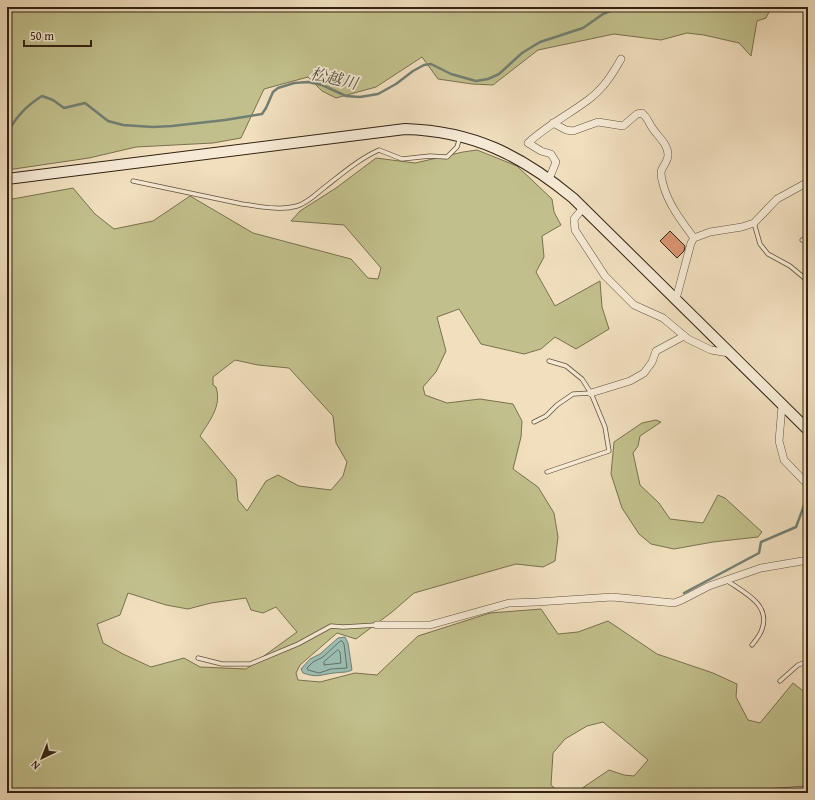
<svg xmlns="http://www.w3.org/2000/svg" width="815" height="800" font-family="'Gentium Book Plus','Noto Serif JP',serif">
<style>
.green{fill:#c1c08c;stroke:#797150;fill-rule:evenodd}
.water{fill:#9bbdb1;stroke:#717f73}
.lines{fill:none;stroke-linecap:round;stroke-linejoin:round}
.shore{stroke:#667063;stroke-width:1}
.stream{stroke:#717f73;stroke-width:2.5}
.building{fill:#dc9572;stroke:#312215}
.lane-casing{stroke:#61513f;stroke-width:5}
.street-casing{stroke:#61513f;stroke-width:8}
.secondary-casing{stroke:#312215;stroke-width:12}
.lane{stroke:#f6ead5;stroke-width:3.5}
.street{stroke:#f6ead5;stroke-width:7}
.secondary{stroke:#f6ead5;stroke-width:10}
.labels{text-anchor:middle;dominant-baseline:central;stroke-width:3.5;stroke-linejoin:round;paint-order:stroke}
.water-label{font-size:16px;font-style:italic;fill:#515044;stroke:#f6ead5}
</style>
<rect width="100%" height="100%" fill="#f1dfbe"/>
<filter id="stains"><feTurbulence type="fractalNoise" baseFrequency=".005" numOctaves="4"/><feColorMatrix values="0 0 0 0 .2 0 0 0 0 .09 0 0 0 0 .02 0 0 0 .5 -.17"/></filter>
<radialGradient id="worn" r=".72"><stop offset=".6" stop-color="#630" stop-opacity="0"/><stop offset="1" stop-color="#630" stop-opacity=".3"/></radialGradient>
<path class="green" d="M7 7H214L228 12 234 7H776L770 10 766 18 757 21 751 56 739 43 704 35 687 33 661 40 614 34 538 50 493 85 472 84 438 79 422 57 376 87 336 98 322 91 308 77 264 89 241 138 213 143 136 147 89 158 7 170Z
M477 150 517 166 552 199 554 212 561 225 542 236 544 257 536 272 555 306 600 281 602 307 609 329 576 349 555 337 541 349 524 354 481 344 459 309 437 317 446 351 436 372 423 387 425 395 447 403 480 399 513 404 522 421 521 437 513 469 538 487 554 513 558 537 555 561 543 567 516 564 414 593 392 612 356 639 337 633 300 665 296 673 298 680 320 682 355 673 377 675 418 636 490 613 541 609 558 634 578 632 608 621 657 654 713 673 737 684 736 697 748 720 760 723 793 683 807 694 808 786 749 790 744 793H575L609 770 624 775 634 776 648 760 603 722 587 726 565 739 553 753 551 785 560 793H7V200L73 188 95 214 114 229 153 221 190 196 253 233 351 259 368 278 378 279 381 268 344 225 291 221 300 211 336 188 376 158 415 163 463 152ZM235 360 258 365 289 368 333 416 336 443 347 462 343 476 331 490 299 486 278 475 266 481 247 511 238 500 236 479 200 436C210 420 222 406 216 387L213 385V377ZM128 593 166 605 188 609 211 603 246 598 251 610 263 613 276 607 297 632 246 669 200 667 184 658 151 667 123 654 103 643 97 624 120 615Z
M656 420 661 422 640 436 638 446 633 453 640 485 659 503 670 519 703 523 718 495 725 498 762 532 758 537 713 542 674 549 651 544 639 534 622 508 611 474 614 442 642 423Z"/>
<path class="water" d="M345 637 348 643 352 670C346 673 340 672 334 673 319 675 317 678 303 673L301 669 310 659 320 654 338 638Z"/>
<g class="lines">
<path class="shore" d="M342 641 344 644 347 668 331 669 319 673 308 670 307 668 313 662 323 657 339 642Z
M338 650 340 652 341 663 324 665V662Z"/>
<path class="stream" d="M7 133C17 116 26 106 42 96L53 100 64 108 85 103 108 121 123 125 153 127 172 126 225 120 262 114 266 108 273 92 278 88 294 83 308 82 322 85 346 96 360 97 378 94 396 84 413 71 424 65 431 64 451 74 476 81 488 79 499 74 522 53 540 42 583 28 603 14 619 7
M684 593 759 553 761 542 796 527 808 495"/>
</g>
<path class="building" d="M670 231 685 246 684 251 677 258 660 241Z"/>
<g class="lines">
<defs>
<path id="lane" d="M133 181 242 204C259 206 280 211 297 206 308 203 317 193 325 187 343 173 359 159 379 150L402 159 430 156 447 157 457 147 460 137
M754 223 760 244 768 254 790 266 808 281
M802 240 808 241
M534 422 546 416 557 405 573 394 591 393
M547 472 609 451 605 427 591 393 582 379 566 366 549 361
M726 580C743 592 771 604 762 629 761 634 756 640 752 645
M198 658 222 664H250L298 644 331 626 343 627 377 625
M780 681 798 665 806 662 808 663"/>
<path id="street" d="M553 123 566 130 573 131 598 122 623 126 637 114 642 113C647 117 648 121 651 126 656 135 668 143 668 155 668 162 662 166 661 172 661 175 662 181 663 184 668 204 682 222 694 238
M549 179 556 162 551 154 541 151 528 143C546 126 568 115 588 100 603 89 612 75 621 59
M583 208 574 219 575 230 605 276 634 305 663 318 688 339 711 350 729 353
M676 299 691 243 694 238 710 232 742 227 754 223 777 199 808 182
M591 393 630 381 644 373 652 362 656 351 684 336
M782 406 779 441 784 460 808 485
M377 625H430L509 603 537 602 612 597 674 603 682 600 709 586 761 568 808 560
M787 793 790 791 808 790"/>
<path id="secondary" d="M7 179 405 129C473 131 521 155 573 198L808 430"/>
</defs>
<use href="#lane" class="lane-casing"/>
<use href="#street" class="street-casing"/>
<use href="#secondary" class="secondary-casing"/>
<use href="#lane" class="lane"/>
<use href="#street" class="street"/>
<use href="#secondary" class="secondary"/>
</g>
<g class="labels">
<g class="water-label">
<text transform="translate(334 78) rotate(13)">松越川</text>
</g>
</g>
<rect width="815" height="800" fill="none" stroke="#f1dfbe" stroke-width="24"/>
<rect x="8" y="8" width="799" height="784" fill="none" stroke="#312215" stroke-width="2"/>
<rect x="12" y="12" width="791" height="776" fill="none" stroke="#312215"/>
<g transform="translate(42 758) rotate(223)" stroke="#f6ead5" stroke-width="3" paint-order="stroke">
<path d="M0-3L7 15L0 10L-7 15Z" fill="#312215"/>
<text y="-6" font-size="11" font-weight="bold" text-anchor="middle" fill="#312215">N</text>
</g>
<path d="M24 40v6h67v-6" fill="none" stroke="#312215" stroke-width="2"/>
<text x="30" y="40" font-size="12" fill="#312215" stroke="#f6ead5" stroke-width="3" paint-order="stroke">50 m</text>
<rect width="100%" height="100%" filter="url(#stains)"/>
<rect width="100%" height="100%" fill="url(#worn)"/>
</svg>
